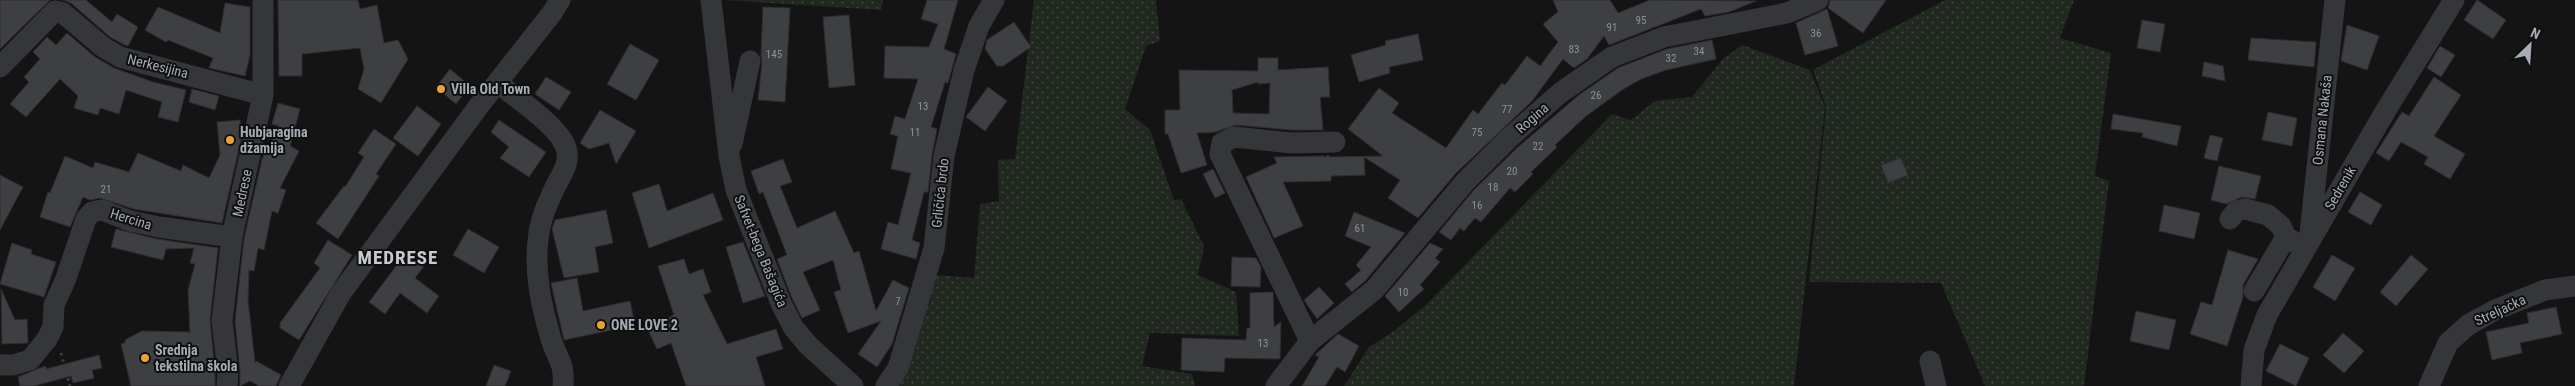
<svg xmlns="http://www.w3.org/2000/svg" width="2575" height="386" font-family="'Roboto Condensed',sans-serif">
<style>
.grass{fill:url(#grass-dots)}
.building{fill:#3e3f42;stroke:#2e2e31;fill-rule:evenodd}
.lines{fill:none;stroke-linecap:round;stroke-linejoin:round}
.path{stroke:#3b3d41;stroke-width:3;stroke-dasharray:2.5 4;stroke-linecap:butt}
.minor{stroke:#35363a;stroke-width:21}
.poi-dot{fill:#eba236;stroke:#0f0f10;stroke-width:2}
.labels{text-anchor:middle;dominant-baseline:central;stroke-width:4;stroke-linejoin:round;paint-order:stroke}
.number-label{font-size:11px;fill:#8c9198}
.street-label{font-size:14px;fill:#a6acb5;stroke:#0f0f10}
.poi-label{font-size:14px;font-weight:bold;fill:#a6acb5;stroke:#0f0f10;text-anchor:start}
.district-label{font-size:19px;font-weight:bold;letter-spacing:1px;fill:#c7cad1;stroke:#0f0f10}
</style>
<defs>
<pattern id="grass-dots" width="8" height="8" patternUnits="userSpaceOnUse" patternTransform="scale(1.25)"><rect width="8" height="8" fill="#202820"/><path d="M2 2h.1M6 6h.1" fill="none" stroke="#3d443e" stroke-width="1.8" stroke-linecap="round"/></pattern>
</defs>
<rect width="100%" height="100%" fill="#141415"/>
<path class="grass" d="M724 0H883L881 10Z
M1034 0H1156L1160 41 1146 46 1125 109 1150 130 1174 200 1181 199 1204 246 1198 275 1236 292 1239 336 1150 333 1142 366 1192 374 1195 386H898L936 275 974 278 980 204 999 201 998 160 1015 159Z
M1945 0H2074L2060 38 2111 53 2095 176 2109 181 2084 386H1985L1941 283 1809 282 1826 107 1813 70Z
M1742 45 1810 70 1825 107 1794 386H1344L1369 347 1394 331 1427 304 1612 114 1631 120 1655 101 1692 97 1723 59Z"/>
<path class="building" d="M0 0H50L0 49Z
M63 0H86L112 22 117 14 138 27 128 46 125 45 110 37 71 3Z
M278 0H358L360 9 377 5 384 43 398 40 408 59 381 103 358 89 364 69 360 48 302 54V76H279Z
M927 0H958L944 49 956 54 948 83 945 82 931 127 937 129 932 155 928 192H924L912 240 920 243 916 259 881 249 888 222 898 225 911 173 891 169 898 136 890 134 895 116 905 119 918 79 884 78 885 46 929 47 938 24 921 19Z
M1553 0H1610L1618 13 1650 0 1756 1 1729 12 1705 16 1701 9 1609 45 1604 36 1587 59 1574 68 1563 59 1532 101 1456 173 1418 218 1388 198 1400 180 1364 157 1365 175 1331 176V181L1283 182 1303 226 1274 238 1246 177 1277 163 1274 157 1325 156V158L1328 155 1330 157 1383 156 1348 129 1379 88 1399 103 1392 113 1446 148 1473 110 1478 114 1502 83 1505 85 1527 56 1540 66 1558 42 1543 24 1558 12Z
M1830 0H1886L1863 33 1828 8Z
M2477 0 2506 20 2493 39 2464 20Z
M225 3 250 7V55L245 76 209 68 213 58 168 40 166 42 145 30 158 7 220 33Z
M763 7 790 8 785 102 758 100 762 63 761 55Z
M1827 9 1838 46 1805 55 1796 23Z
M849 15 855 85 829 88 823 17Z
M2142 20 2165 24 2160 52 2137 48Z
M1014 22 1031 47 1003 66H997L985 49 987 40Z
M2347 25 2379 36 2367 70 2341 61Z
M67 33 95 57 114 68 153 82 186 90 178 122 158 117 162 102 126 90 119 114 100 108 98 115 74 108 78 96 60 79 26 117 10 104 29 82 24 77 40 59 33 52 47 37 56 45Z
M1418 34 1423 60 1389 67 1390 73 1359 82 1351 55 1386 45 1385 41Z
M2251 38 2316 42 2314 67 2248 60Z
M1712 40 1716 59 1666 70 1641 79 1622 90 1586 116 1555 145 1557 147 1531 172 1533 174 1515 192 1510 188 1481 222 1475 218 1464 231 1460 228 1451 240 1439 232 1474 190 1517 148 1579 95 1618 68 1667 49Z
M630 44 659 60 636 100 607 84Z
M2440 46 2455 55 2441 77 2427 68Z
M1258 58H1278V70L1328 67 1330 97H1320L1323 130H1292L1235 125 1216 132 1197 133 1207 165 1181 173 1168 134H1165V110H1180L1179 70 1258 71ZM1258 82V84L1270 83 1269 114 1233 113 1232 90Z
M2204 62 2223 66 2225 81 2202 76Z
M450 69 470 86 456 104 436 87Z
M546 77 571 92 559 110 535 94Z
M2434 77 2461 95 2434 136 2465 154 2450 179 2424 164 2428 157 2401 142 2389 161 2376 153 2402 112 2409 116Z
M988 87 1007 101 985 131 966 117Z
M192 89 219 96 215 110 189 102Z
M278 103 300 109 290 146 299 151 280 188 286 190 278 213 272 211 264 250 258 248 254 271 249 270 248 300 255 363 256 361 281 375 276 386H259L250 381 240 386V371L235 321 244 239 262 159 279 126 272 124Z
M417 106 441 124 418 156 393 138Z
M600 110 636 131 616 164 609 143 589 149 580 143Z
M2268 112 2297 118 2292 146 2262 140Z
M2113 114 2181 126 2177 146 2142 137 2143 133 2111 129Z
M240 120 242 135 222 223 134 209 100 198 90 200 83 197 70 227 40 217 48 192 50 193 65 156 93 168 95 162 129 172 138 153 181 171 183 165 209 178 220 155 217 122Z
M499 120 546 152 529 177 500 158 509 147 491 132Z
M374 129 396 144 376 174 379 176 338 239 316 223 344 186 345 187 364 157 358 153Z
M2210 135 2223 138 2217 161 2204 158Z
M1901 158 1908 175 1888 183 1881 165Z
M783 159 792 182 780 186 797 228 835 211 854 253 859 251 876 311 893 280 909 288 892 344 877 367 858 354 881 321 848 333 834 292 841 290 833 260 803 272 820 310 802 318 792 298 777 259 787 255 763 192 759 194 751 171Z
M2219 166 2261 176 2255 199 2242 197 2226 204 2211 200Z
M1213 169 1225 193 1215 198 1203 174Z
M0 175 23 187 0 230Z
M659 184 667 211 713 193 723 220 649 248 632 193Z
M2360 192 2382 205 2371 225 2348 212Z
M2164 205 2200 213 2194 239 2159 231Z
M606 210 613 243 595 247 599 272 564 278 552 229 555 220Z
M1354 212 1405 233 1365 281 1352 292 1345 284 1361 270 1356 265 1371 247 1345 236Z
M116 229 157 239 218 248 210 320 215 372V386H131L121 344 125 343V340L142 331 190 332 188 290 195 264 190 263 194 248 166 249 163 260 111 247Z
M468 229 499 247 484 273 453 255Z
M328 240 352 255 299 340 280 328V323L320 268 314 263Z
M743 242 765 296 743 303 726 247Z
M12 243 32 250 31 254 56 262 44 297 0 284Z
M1430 243 1443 249 1435 258 1440 262 1420 285 1424 289 1399 312 1385 296Z
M2228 250 2258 259 2243 285V297L2227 346 2190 334 2201 302 2212 305Z
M406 253 424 266 415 278 439 296 427 313 400 293 385 314 369 302Z
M2332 255 2355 268 2335 301 2313 287Z
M2411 255 2428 269 2396 306 2380 292Z
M1232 257 1256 258 1261 267 1260 287 1231 286Z
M684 259 689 274 703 269 711 292 703 295 727 344 776 329 783 349 756 357 765 386H686L671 343 657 349 647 328 674 315 658 266Z
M577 278 583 311 630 301 635 325 564 340 551 283Z
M1319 287 1334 303 1317 319 1304 300Z
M1 289 15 320 27 319 28 343 2 344Z
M1273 292 1274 327 1281 322 1280 359 1225 358 1224 372 1181 370 1182 338 1246 340 1247 328H1250V293Z
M2556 307 2562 334 2520 343 2522 353 2492 360 2486 332 2529 323 2527 313Z
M2136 311 2176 320 2169 350 2130 341Z
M2343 333 2364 351 2344 373 2323 355Z
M1338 334 1359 346 1345 372 1337 367 1325 386H1302L1319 357 1315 355Z
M2280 344 2309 358 2296 386 2266 371Z
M99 355 102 368 92 370 94 378 73 383 71 376 34 386H20L18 377 40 368 46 366V369Z
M494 365 511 371 505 386H486Z"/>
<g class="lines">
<path class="path" d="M61 353 70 386"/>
<path class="minor" d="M711 0 729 156 736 190 781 303 793 327 808 345 853 386
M0 67 55 11 63 13 103 47 120 57 263 95
M498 83C516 98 559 126 566 148 572 164 557 180 552 194 545 208 539 225 538 241 534 274 542 308 551 339 557 359 565 362 563 386
M732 144 750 61
M2230 219 2236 211 2245 209 2268 215 2281 226 2286 237 2305 248
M2310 233 2335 0
M2254 291 2286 237
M1310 341 1220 154 1222 143 1234 137 1291 143 1335 142
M1930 361 1936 386
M0 365H13L30 360 47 339 53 327 54 305 65 281 86 219 92 212 102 210 130 221 159 227 232 237
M227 386 228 372 222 321 232 237 263 95V0
M289 386 341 293 478 107 552 13 560 0
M886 386 898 368 934 248 944 156 964 70 979 26 994 0
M1276 386 1310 341 1374 290 1465 182 1508 139 1560 93 1612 57 1664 37 1787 13 1818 0
M2251 386 2254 350 2267 315 2386 110 2454 0
M2429 386 2448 343 2468 325 2495 310 2545 290 2575 286"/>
</g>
<g class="poi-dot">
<circle cx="441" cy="89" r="5"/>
<circle cx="230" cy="140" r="5"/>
<circle cx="601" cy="325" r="5"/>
<circle cx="145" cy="358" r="5"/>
</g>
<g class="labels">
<g class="number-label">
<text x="1641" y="20">95</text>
<text x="1612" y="27">91</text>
<text x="1816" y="33">36</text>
<text x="1574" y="49">83</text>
<text x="1699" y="51">34</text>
<text x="774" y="54">145</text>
<text x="1671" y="58">32</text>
<text x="1596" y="95">26</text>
<text x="923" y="106">13</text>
<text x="1507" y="109">77</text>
<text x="915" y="132">11</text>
<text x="1477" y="132">75</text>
<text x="1538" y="146">22</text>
<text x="1512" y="171">20</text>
<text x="1493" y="187">18</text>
<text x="106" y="189">21</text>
<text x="1477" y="205">16</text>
<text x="1360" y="228">61</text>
<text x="1403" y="292">10</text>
<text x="898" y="301">7</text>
<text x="1263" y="343">13</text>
</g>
<g class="street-label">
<text transform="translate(158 66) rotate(14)">Nerkesijina</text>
<text transform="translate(1532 118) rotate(-41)">Rogina</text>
<text transform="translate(2322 120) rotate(-84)">Osmana Nakaša</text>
<text transform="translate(2340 188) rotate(-60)">Sedrenik</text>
<text transform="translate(242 193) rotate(-78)">Medrese</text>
<text transform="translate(940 193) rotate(-84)">Grličića brdo</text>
<text transform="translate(131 219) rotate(17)">Hercina</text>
<text transform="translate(761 251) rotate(68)">Safvet-bega Bašagića</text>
<text transform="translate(2500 310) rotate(-25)">Streljačka</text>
</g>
<g class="poi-label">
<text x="451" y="89">Villa Old Town</text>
<text x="240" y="132">Hubjaragina<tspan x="240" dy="16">džamija</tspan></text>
<text x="611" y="325">ONE LOVE 2</text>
<text x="155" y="350">Srednja<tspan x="155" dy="16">tekstilna škola</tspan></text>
</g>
<g class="district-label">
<text x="398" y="257">MEDRESE</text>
</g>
</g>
<g transform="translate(2530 45) rotate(25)" stroke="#0f0f10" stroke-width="4" paint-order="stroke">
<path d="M0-4L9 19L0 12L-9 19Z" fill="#a6acb5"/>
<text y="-8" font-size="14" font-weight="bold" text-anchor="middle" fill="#a6acb5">N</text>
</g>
</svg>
